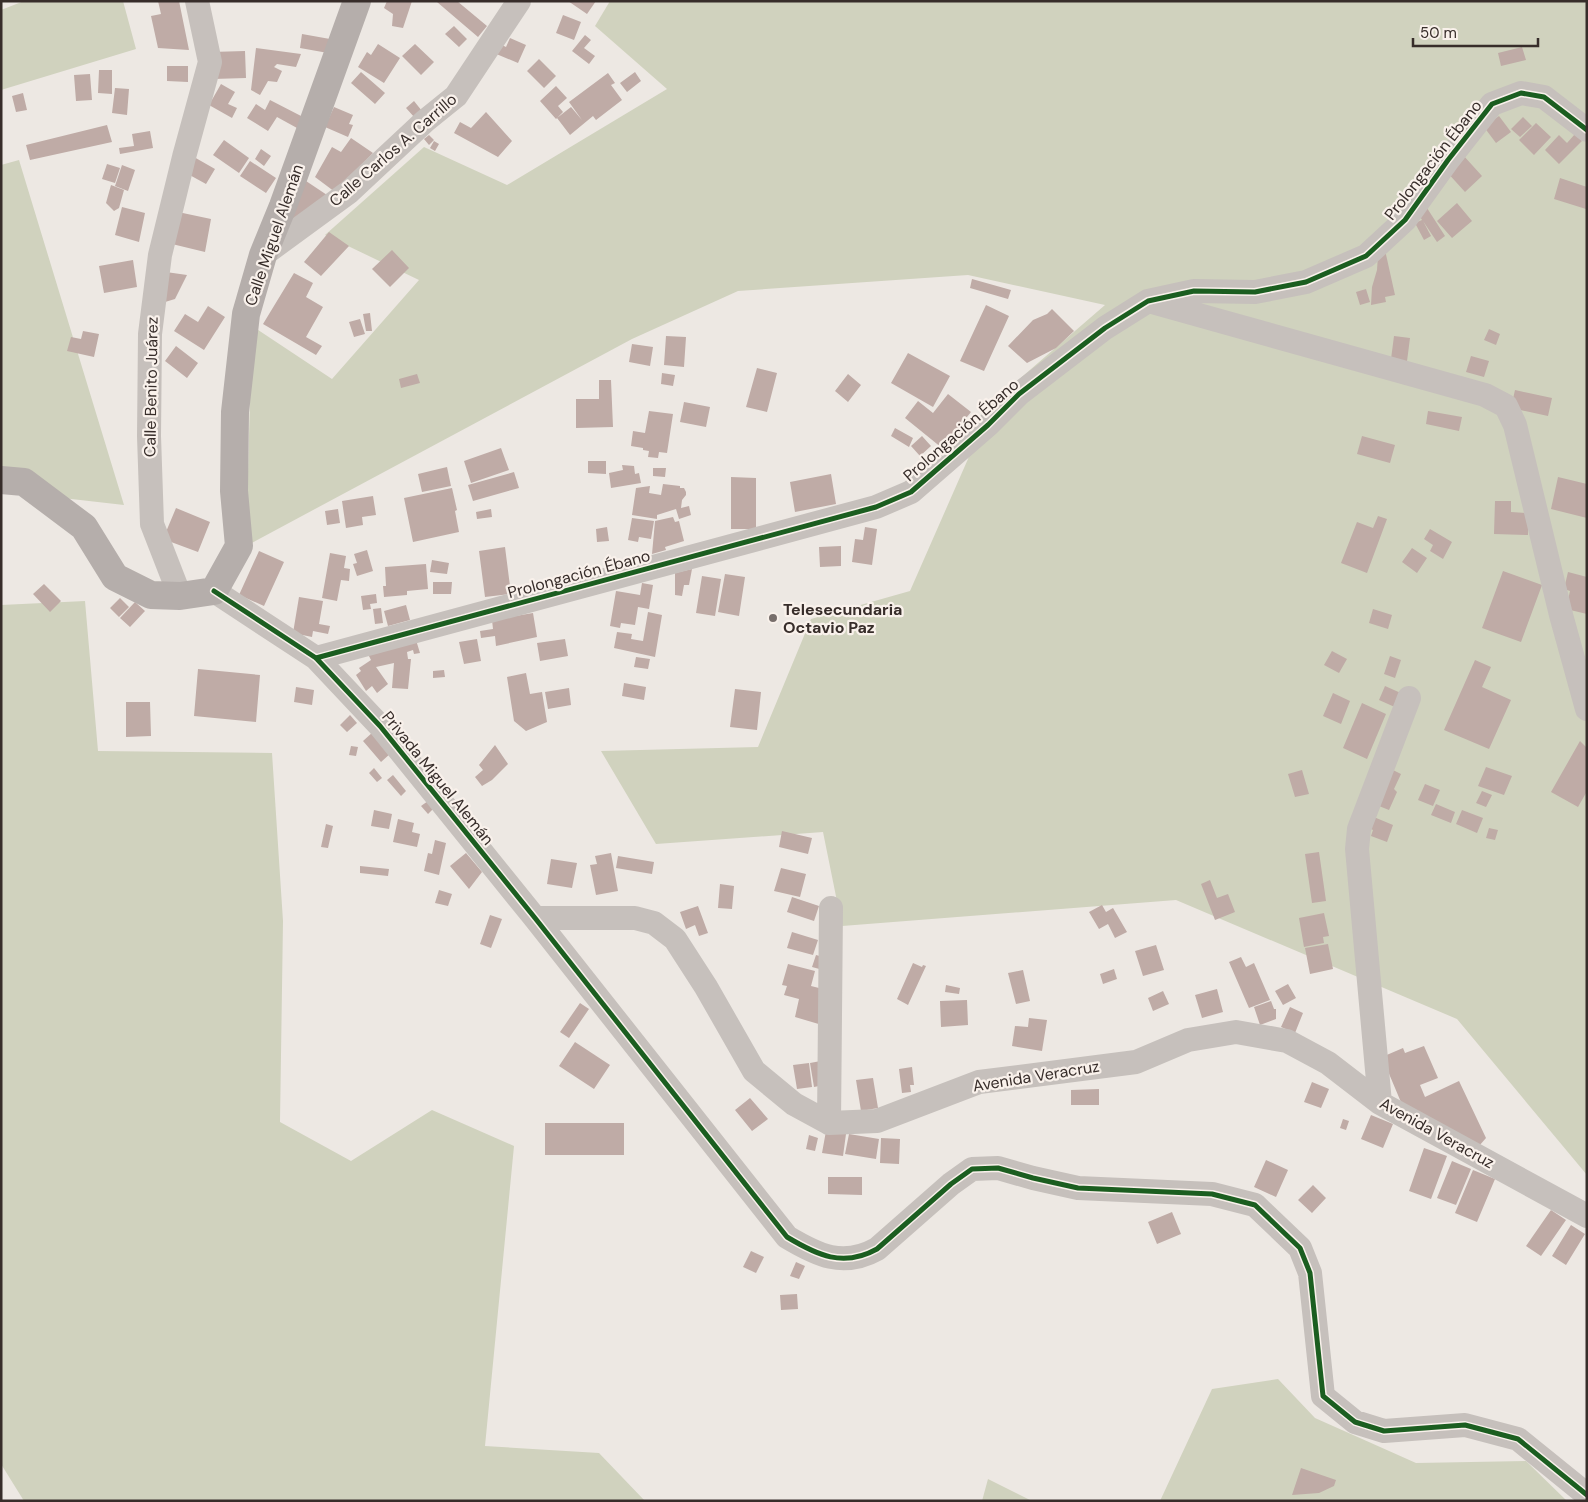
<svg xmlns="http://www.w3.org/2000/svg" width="1588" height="1502" font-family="'DM Sans',sans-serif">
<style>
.green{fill:#d0d2be}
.building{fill:#bfaba6}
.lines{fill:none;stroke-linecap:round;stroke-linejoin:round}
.minor{stroke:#c6c0bc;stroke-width:24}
.major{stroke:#b5aeab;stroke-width:28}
.cycleway-casing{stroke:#f9f1eb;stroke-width:8}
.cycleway{stroke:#1b5e20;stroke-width:5}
.poi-dot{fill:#776e6b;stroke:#f9f1eb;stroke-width:2}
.labels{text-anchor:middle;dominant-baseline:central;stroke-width:4.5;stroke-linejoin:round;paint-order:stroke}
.street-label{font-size:16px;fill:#372d2a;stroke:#f9f1eb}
.poi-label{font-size:16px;font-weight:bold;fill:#372d2a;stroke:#f9f1eb;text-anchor:start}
</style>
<rect width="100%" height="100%" fill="#ede8e3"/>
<path class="green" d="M24 1H123L136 49 1 90V10Z
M610 1H1587V1175L1457 1019 1176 900 842 926 823 832 656 844 601 751 758 747 811 619 910 591 993 402 1105 305 968 275 738 291 632 339 246 546 252 326 332 379 419 280 325 235 424 147 507 185 667 89 595 26Z
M19 160 124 505 1 491V165Z
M85 601 98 751 272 753 283 921 280 1122 351 1161 432 1110 514 1146 485 1446 599 1453 645 1501H24L1 1464V605Z
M1278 1379 1315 1418 1416 1463 1526 1461 1567 1501H1160L1212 1389Z
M988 1479 1032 1501H982Z"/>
<path class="building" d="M158 1H179L189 50 158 48 151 16 161 14Z
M387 1H412L403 28 392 26 393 14 384 8Z
M438 1H457L487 26 478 37 437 2Z
M568 1H596L587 14Z
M563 15 581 22 574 40 556 33Z
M454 26 467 39 459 47 445 34Z
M302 34 330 39 328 53 300 48Z
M585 35 591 40 584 48 595 56 589 64 572 51Z
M510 38 526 45 518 63 494 53 498 43 506 47Z
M378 44 400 58 384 83 358 67 367 52 371 55Z
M415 44 434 62 421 75 402 56Z
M1522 47 1526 60 1501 66 1498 53Z
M256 48 301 54 296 67 277 64 274 67 282 71 277 82 268 81 260 95 251 90Z
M245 51 246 78 213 79 211 52Z
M539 59 556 76 544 88 527 71Z
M167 66H188V82L167 81Z
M99 70H112V94L98 93Z
M361 72 385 93 375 104 351 83Z
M635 72 641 81 627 92 620 83Z
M608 73 615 83 611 85 622 100 596 120 593 116 570 135 557 118 571 107 582 120 569 102Z
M90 74 92 100 76 101 74 75Z
M221 84 235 92 228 104 237 108 232 118 209 105Z
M556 86 567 98 558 106 563 112 556 119 540 101Z
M115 88 129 89 127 115 112 113Z
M23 93 27 110 16 112 12 96Z
M270 100 303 117 297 128 277 117 268 131 247 118 256 104 265 110Z
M414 101 422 111 415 118 406 108Z
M334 107 353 115 349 124 353 125 348 137 325 127Z
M486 112 512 141 498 157 454 133 460 122 471 128Z
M1499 116 1511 132 1496 143 1484 127Z
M1523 117 1532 126 1520 137 1511 129Z
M1536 123 1551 137 1534 155 1519 140Z
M107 125 112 142 30 160 26 145Z
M150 131 153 148 120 154 119 148 134 146 132 134Z
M1575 134 1582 141 1559 164 1545 150 1559 135 1567 143Z
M429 135 434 140 429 145 424 139Z
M351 138 373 153 335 192 315 177 332 147 341 152Z
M224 140 249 158 239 173 213 155Z
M434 141 439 144 435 151 430 148Z
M261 149 271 156 264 166 255 159Z
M1463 155 1482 176 1465 192 1446 171Z
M194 157 215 169 206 184 186 173Z
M250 161 276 178 266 193 240 176Z
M107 164 120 168 115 183 102 179Z
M122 165 135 170 128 191 115 186Z
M1560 178 1587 187 1586 209 1554 199Z
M306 181 330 197 287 223Z
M111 185 124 190 119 208 114 211 106 203Z
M1457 203 1472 221 1452 238 1437 221Z
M122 207 145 213 139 242 115 235Z
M1427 208 1445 236 1437 242 1423 221 1431 236 1424 240 1415 223 1422 220 1418 213Z
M178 212 211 219 205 252 172 244Z
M329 232 349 246 321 276 304 262Z
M392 250 409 268 390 287 372 269Z
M1385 250 1395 295 1385 297 1386 302 1371 305 1372 287 1377 270 1378 255Z
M133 260 137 287 104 293 99 266Z
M166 272 187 275 175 299 165 302Z
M294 273 313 283 306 297 323 307 306 337 322 346 316 355 263 324Z
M972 279 1011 290 1008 299 970 288Z
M1366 289 1370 302 1360 305 1356 292Z
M986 305 1009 316 984 371 960 361Z
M208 306 225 317 204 350 174 331 185 314 198 322Z
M1052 309 1074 331 1056 348 1027 363 1008 346 1033 320 1047 314Z
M370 313 372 331H366L363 314Z
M360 319 365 334 354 337 349 322Z
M1489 329 1500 334 1496 345 1484 340Z
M83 331 99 334 94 357 67 351 71 337 81 339Z
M666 336 686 337 684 367 664 365Z
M1394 336 1410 338 1406 369 1390 367Z
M632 344 653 347 650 366 629 362Z
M176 346 198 363 187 378 165 361Z
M908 353 950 376 933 407 891 383Z
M1471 356 1489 361 1484 377 1466 372Z
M757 368 777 373 767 412 746 407Z
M662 373 675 375 673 386 661 384Z
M417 374 420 383 401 388 399 379Z
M848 374 861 385 848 402 835 391Z
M599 380H611L613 427 576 428V399H599Z
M1515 390 1552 398 1548 416 1511 408Z
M948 394 971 412 942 448 905 418 918 401 933 413Z
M684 402 710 407 706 427 680 422Z
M649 411 673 414 667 453 659 452 658 458 648 457 649 451 643 450V448L631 446 633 431 645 433Z
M1428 411 1462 417 1459 431 1426 424Z
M895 428 913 438 909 447 891 436Z
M922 436 931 446 920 456 911 446Z
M1362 436 1395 445 1390 463 1357 454Z
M501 448 509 470 471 483 464 461Z
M588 461H606V474L588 473Z
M622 465 634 466 635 474 639 473 641 483 611 488 609 473 623 470Z
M447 467 451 486 422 492 418 474Z
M653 468H666L665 477 653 476Z
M514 472 519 488 473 501 468 485Z
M831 474 836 504 795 512 790 482Z
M731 477 756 478V529H731Z
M1558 477 1587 484V518L1551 509Z
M663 484 680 486V488H684L686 492V495L682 500 681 508 689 506 691 515 679 519 676 509 657 515V519L632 515 636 488 650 486 649 493 661 495Z
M452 488 457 510 455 511 459 532 413 542 404 498Z
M373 496 376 515 362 517 363 525 346 528 342 501Z
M1495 501H1511V512L1528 513V535L1494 534Z
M176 508 210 522 198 552 163 539Z
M338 509 340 523 327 525 325 511Z
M491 509 492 517 477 519 476 512Z
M1378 516 1387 519 1367 573 1341 563 1357 522 1373 528Z
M673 517 675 522 679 521 684 541 665 547 666 550 652 554 655 521Z
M632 518 654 521 651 539 639 537 638 542 628 540Z
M607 527 609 541 597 542 596 529Z
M865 527 877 529 872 565 852 562 855 539 863 540Z
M1430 529 1452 542 1443 559 1430 551 1433 545 1424 539Z
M841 546V566L820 567 819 547Z
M505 547 511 594 485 597 479 551Z
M1412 548 1427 558 1417 573 1402 562Z
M367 550 373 571 357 576 353 564 357 563 354 554Z
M259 551 284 562 264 606 239 595Z
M330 553 346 556 344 568 350 569 349 581 341 580 337 601 322 598Z
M432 560 449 563 447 574 430 572Z
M426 564 428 589 407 591V595L384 597 383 586H386L385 567Z
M692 569 689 585H684L682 596 675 595V573Z
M1503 571 1542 585 1521 642 1482 628Z
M1568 572 1587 577V614L1566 609 1570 591 1564 589Z
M725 574 745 577 739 616 718 612Z
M702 576 721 579 715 616 696 613Z
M433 582H452L451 594H433Z
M642 583 653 585 649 609 638 607 635 625 621 623 620 628 610 626 616 591 640 595Z
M44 584 61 601 50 612 33 594Z
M376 594 377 603 370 604 371 609 363 610 361 596Z
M299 597 323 601 319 624 330 626 328 634 313 631 312 637 293 633Z
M120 598 129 607 119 617 110 608Z
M135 602 145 611 130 627 120 618Z
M406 605 410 620 388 626 384 611Z
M381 608 383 623 375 624 373 609Z
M1373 609 1392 615 1388 629 1369 623Z
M648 612 662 615 655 657 614 648 617 632 632 634 631 639 643 641Z
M533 613 537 637 496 646 495 636 481 638 480 631 493 629 492 620Z
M477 639 481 661 464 664 459 642Z
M565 639 568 656 540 661 537 643Z
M416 640 420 653 414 654 413 650 407 652 408 659H411L408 689 392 688 394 663 376 667 388 684 377 693 372 686 366 691 356 675 361 671 359 668 371 660 368 654Z
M1332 651 1347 659 1339 673 1324 665Z
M1390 656 1401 660 1395 678 1384 674Z
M636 657 650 659 648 669 634 667Z
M1475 660 1491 667 1482 687 1511 700 1489 749 1444 730Z
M198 669 260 675 256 722 194 716Z
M444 670 445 677 433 678V671Z
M526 673 530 694 542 692 547 722 526 731 514 721 507 677Z
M624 683 646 687 644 700 622 696Z
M1385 686 1403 694 1397 708 1379 700Z
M296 687 314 690 312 705 294 702Z
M569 688 571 705 548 709 545 692Z
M735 689 761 692 757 730 730 727Z
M1333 693 1350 701 1341 724 1323 716Z
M126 702H150L151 736 126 737Z
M1362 703 1386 714 1367 759 1343 748Z
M350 715 357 723 347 732 340 725Z
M373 732 391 753 381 762 363 741Z
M1580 741 1587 748V793H1586L1578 807 1551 792Z
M495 745 508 764 492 780 482 786 475 777 483 770 479 765Z
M351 746 358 747 356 756 349 755Z
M1486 767 1512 776 1504 795 1478 786Z
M374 768 382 778 377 782 369 773Z
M1389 768 1401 774 1394 789 1397 792 1389 810 1374 804Z
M1302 770 1309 794 1295 797 1288 774Z
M393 775 406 791 401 796 387 780Z
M1425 784 1440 790 1433 806 1418 800Z
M1482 791 1492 795 1486 807 1476 803Z
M428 801 434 808 428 814 421 806Z
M1436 804 1455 812 1451 823 1431 815Z
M374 810 392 814 389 829 371 826Z
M1462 810 1483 818 1477 833 1456 824Z
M1369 815 1393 825 1387 842 1371 836 1373 830 1365 826Z
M398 819 414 823 412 832 420 834 417 847 393 842Z
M326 824 333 826 328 848 321 847Z
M1489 828 1498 830 1495 840 1486 838Z
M782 831 812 838 808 854 779 847Z
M435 840 446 843 439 875 424 871 428 853 432 854Z
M1319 852 1326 901 1312 903 1305 854Z
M466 853 482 872 469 889 450 866Z
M611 853 618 891 596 895 590 865 597 864 595 856Z
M618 856 654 862 652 874 616 868Z
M551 859 577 863 572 888 547 884Z
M360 866 389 869 388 876 360 873Z
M781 868 806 874 800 897 774 891Z
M1210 880 1217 898 1228 894 1235 912 1215 920 1201 884Z
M720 884 734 886 732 909 718 908Z
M439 890 452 894 448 906 435 903Z
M792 897 819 906 814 921 787 912Z
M1102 905 1106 912 1113 908 1127 932 1115 938 1108 924 1099 929 1089 912Z
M698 906 708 933 699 936 695 925 686 929 680 912Z
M1324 913 1329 936 1323 937 1324 943 1304 947 1299 918Z
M490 915 502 919 491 948 480 944Z
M792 932 818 940 813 955 787 948Z
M1328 944 1333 969 1310 974 1305 948Z
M1156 945 1164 970 1143 976 1135 951Z
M816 955 830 959 827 971 812 967Z
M1241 957 1246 967 1254 963 1270 1000 1249 1008 1229 962Z
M913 963 922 967 923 965 926 966 908 1005 897 999Z
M788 964 815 971 811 986 831 991 822 1025 795 1017 799 999 784 995 787 986 782 985Z
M1114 969 1117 979 1103 984 1100 974Z
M1023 970 1030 1001 1016 1004 1008 973Z
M1288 984 1296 998 1283 1005 1275 991Z
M946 985 960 988 959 994 945 992Z
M1217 989 1223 1012 1202 1018 1195 995Z
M1163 991 1169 1004 1153 1011 1148 998Z
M967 1000 968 1025 941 1027 940 1001Z
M1271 1001 1274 1009H1276V1019L1260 1025 1254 1007Z
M580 1003 589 1009 569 1038 560 1032Z
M1290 1007 1303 1013 1295 1033 1281 1027Z
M1029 1018 1047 1020 1042 1051 1012 1046 1015 1026 1028 1027Z
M575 1042 610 1065 594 1089 559 1066Z
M1424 1046 1438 1078 1420 1085 1425 1097 1459 1081 1486 1138 1479 1146 1403 1107 1382 1057 1403 1048 1405 1053Z
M826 1060 829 1084 814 1087 810 1063Z
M809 1063 812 1087 797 1089 793 1065Z
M912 1067 914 1085H910L911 1092 902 1093 899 1069Z
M873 1078 878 1108 861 1111 856 1080Z
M1312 1082 1329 1089 1321 1108 1304 1102Z
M1099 1089V1105H1071V1090Z
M750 1098 768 1119 752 1131 735 1110Z
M1371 1115 1393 1124 1383 1148 1361 1139Z
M1343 1119 1349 1121 1346 1130 1340 1128Z
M545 1123H624V1155H545Z
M826 1131 846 1134 843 1156 822 1153Z
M849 1134 879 1139 876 1159 845 1154Z
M809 1135 818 1138 815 1151 806 1149Z
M881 1138 900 1139 899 1164 880 1163Z
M1424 1148 1447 1156 1431 1199 1409 1191Z
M1266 1160 1288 1170 1276 1197 1254 1187Z
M1452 1161 1471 1169 1456 1205 1437 1198Z
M1473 1170 1495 1179 1477 1222 1455 1213Z
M828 1177H862V1195L828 1194Z
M1313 1185 1326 1198 1312 1213 1298 1200Z
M1551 1210 1566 1220 1541 1256 1526 1246Z
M1172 1212 1181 1234 1157 1244 1148 1222Z
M1571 1225 1585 1234 1566 1265 1552 1256Z
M751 1251 764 1257 756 1273 743 1267Z
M796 1262 805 1266 799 1279 790 1276Z
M797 1294 798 1309 781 1310 780 1295Z
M1301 1468 1336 1480 1334 1486 1319 1493 1292 1495Z"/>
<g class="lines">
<path class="minor" d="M263 255 349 192 425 121 456 96 519 1
M1152 302 1485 395 1506 406 1515 425 1561 615 1587 709
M214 591 316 658 380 726 535 918 787 1237C817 1255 843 1268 877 1249L951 1184 972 1169 998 1168 1033 1178 1078 1188 1212 1194 1255 1205 1300 1248 1310 1273 1323 1396 1355 1422 1384 1431 1465 1425 1518 1439 1587 1495
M180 596 152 524 149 436 150 334 160 255 184 157 210 62 197 1
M316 658 876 507 911 492 988 425 1019 394 1105 328 1148 301 1194 291 1255 292 1306 282 1366 256 1405 220 1448 160 1492 104 1521 93 1544 97 1587 130
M535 918H635L654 923 675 939 706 987 754 1071 794 1104 829 1123 877 1121 979 1082 1136 1062 1188 1040 1236 1032 1287 1041 1328 1063 1380 1103 1587 1216
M1380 1103 1357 849 1359 829 1409 698
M829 1123 831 908"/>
<path class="major" d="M1 480 24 482 84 527 115 577 151 595 180 596 214 591 239 546 234 491 235 412 246 314 263 255 283 206 357 1"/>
<defs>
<path id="cycleway" d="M214 591 316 658 380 726 535 918 787 1237C817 1255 843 1268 877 1249L951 1184 972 1169 998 1168 1033 1178 1078 1188 1212 1194 1255 1205 1300 1248 1310 1273 1323 1396 1355 1422 1384 1431 1465 1425 1518 1439 1587 1495
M316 658 876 507 911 492 988 425 1019 394 1105 328 1148 301 1194 291 1255 292 1306 282 1366 256 1405 220 1448 160 1492 104 1521 93 1544 97 1587 130"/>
</defs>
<use href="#cycleway" class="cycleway-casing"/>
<use href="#cycleway" class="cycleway"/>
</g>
<circle class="poi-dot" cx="773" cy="618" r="5"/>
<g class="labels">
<g class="street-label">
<text transform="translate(393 150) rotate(-41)">Calle Carlos A. Carrillo</text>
<text transform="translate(1433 160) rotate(-52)">Prolongación Ébano</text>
<text transform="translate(274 235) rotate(-71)">Calle Miguel Alemán</text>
<text transform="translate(151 387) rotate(-89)">Calle Benito Juárez</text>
<text transform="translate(961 430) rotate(-41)">Prolongación Ébano</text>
<text transform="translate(579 574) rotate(-15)">Prolongación Ébano</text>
<text transform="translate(438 778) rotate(51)">Privada Miguel Alemán</text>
<text transform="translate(1036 1076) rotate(-9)">Avenida Veracruz</text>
<text transform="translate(1437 1133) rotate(29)">Avenida Veracruz</text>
</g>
<g class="poi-label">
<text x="783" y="609">Telesecundaria<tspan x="783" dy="18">Octavio Paz</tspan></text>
</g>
</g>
<rect width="1588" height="1502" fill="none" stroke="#372d2a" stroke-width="5"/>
<path d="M1413 38v8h125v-8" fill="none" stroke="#372d2a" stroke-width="2.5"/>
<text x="1420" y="38" font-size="15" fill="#372d2a" stroke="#f9f1eb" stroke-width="4" paint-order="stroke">50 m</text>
</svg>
